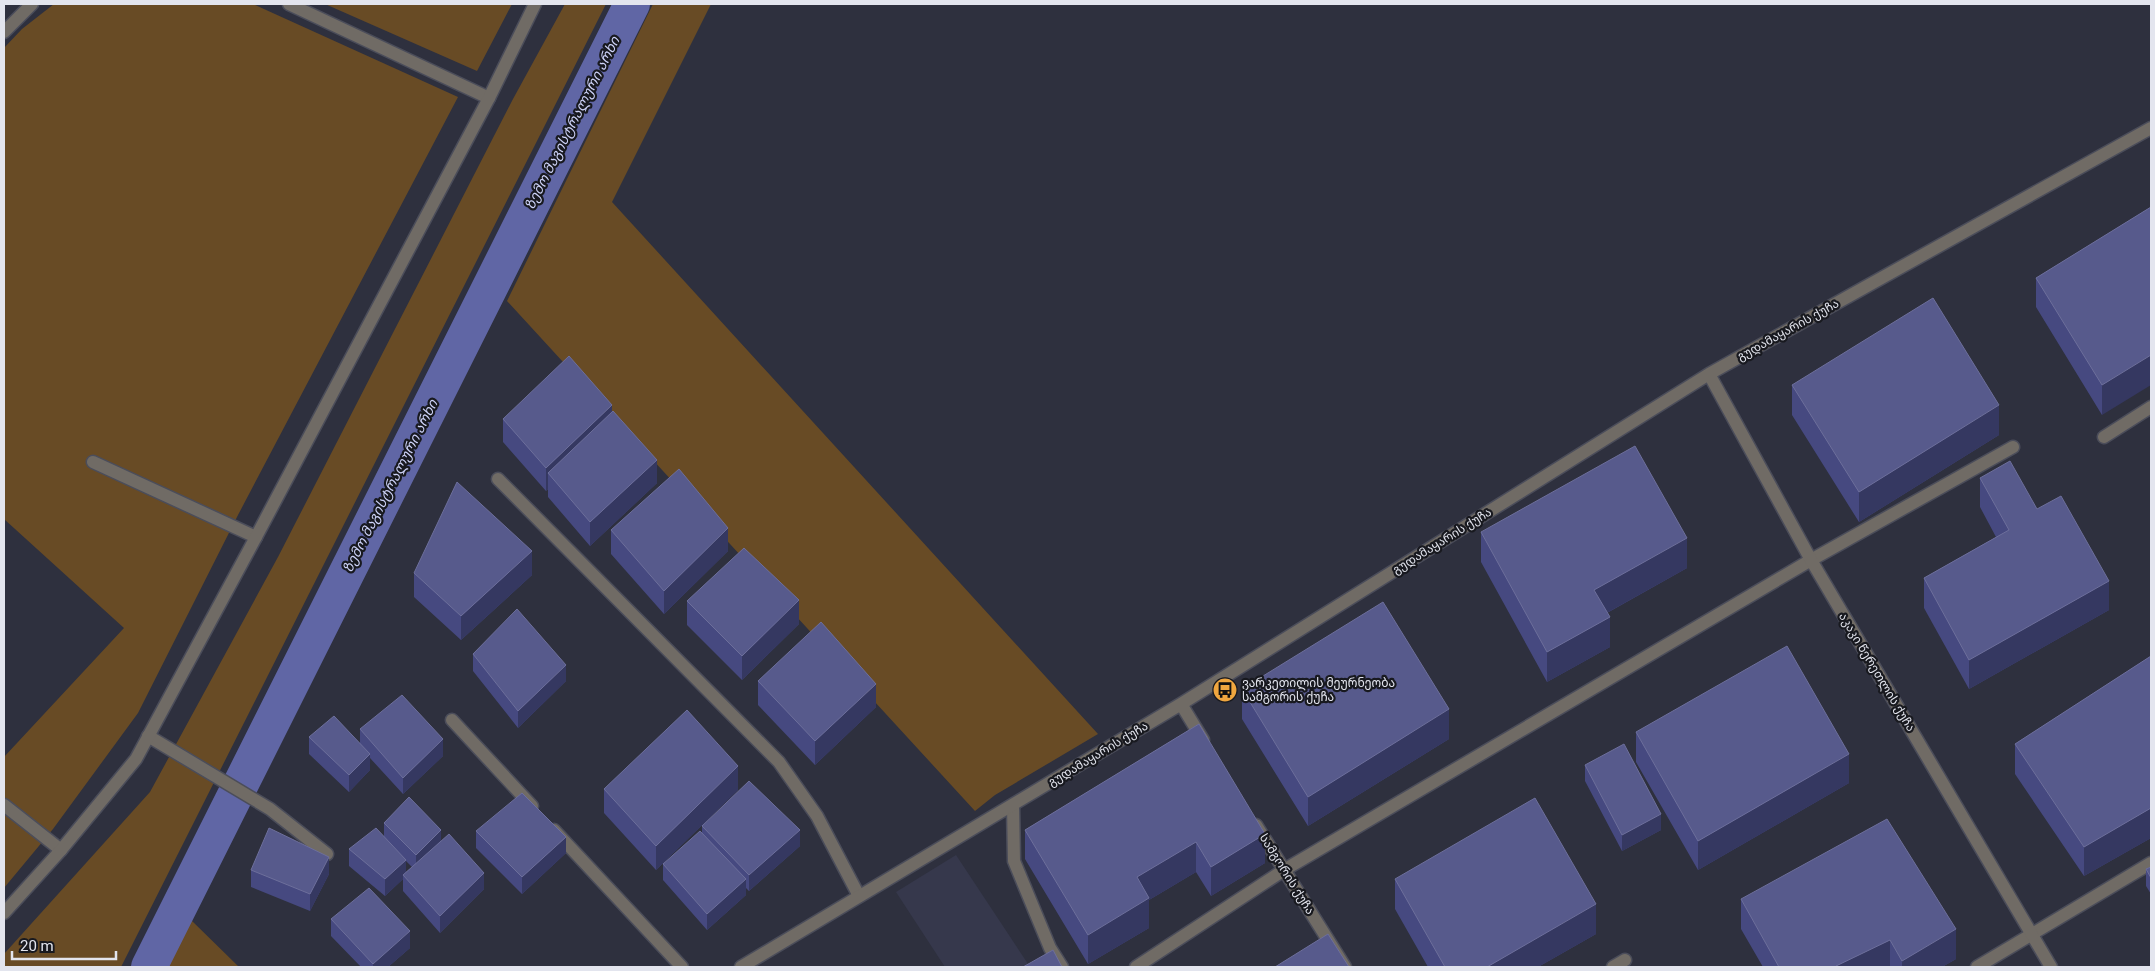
<svg xmlns="http://www.w3.org/2000/svg" width="2155" height="971" font-family="Roboto,'Noto Sans Georgian',sans-serif">
<style>
.built{fill:#36384c}
.green{fill:#684b25}
.lines{fill:none;stroke-linecap:round;stroke-linejoin:round}
.canal{stroke:#6066a5;stroke-width:36}
.service-casing{stroke:#4b4d5a;stroke-width:15}
.minor-casing{stroke:#4b4d5a;stroke-width:15}
.service{stroke:#706b65;stroke-width:12}
.minor{stroke:#706b65;stroke-width:12}
.wall{fill:#464980;fill-rule:evenodd}
.shaded-wall{fill:#353861}
.building{fill:#575a8c;stroke:#6d6f9b}
.labels{text-anchor:middle;dominant-baseline:central;stroke-width:4.5;stroke-linejoin:round;paint-order:stroke}
.street-label{font-size:12px;fill:#e3e5ee;stroke:#18191f}
.poi-label{font-size:12px;fill:#e3e5ee;stroke:#18191f;text-anchor:start}
.water-label{font-size:14px;font-style:italic;fill:#ced3f8;stroke:#18191f}
</style>
<rect width="100%" height="100%" fill="#2e303e"/>
<path class="built" d="M956 855 1030 967H945L896 892Z"/>
<path class="green" d="M54 4H253L458 97 238 515 138 713 53 829 4 888V757L124 628 4 519V48L22 29Z
M325 4H512L477 71Z
M565 4H606L121 967H4V954L150 792 278 557 513 99Z
M653 4H711L612 202 1098 734 995 795 975 811 507 301Z
M191 920 239 967H168Z"/>
<g class="lines">
<path class="canal" d="M149 967 632 4"/>
<defs>
<path id="service" d="M289 4 489 98
M4 32 32 4
M2104 437 2151 407
M93 462 256 537
M498 479 779 762 817 816 859 896
M148 736 270 809 327 854
M4 805 61 850
M1013 805 1014 861 1050 948 1062 967
M1136 967 1284 870 1811 560 2013 447
M1613 967 1625 960
M1977 967 2151 863"/>
<path id="minor" d="M1709 374 1811 560 2051 967
M1181 704 1203 740
M452 720 532 806
M1256 825 1345 967
M554 830 682 967
M4 913 61 850 136 759 256 537 489 98 535 4
M741 967 1181 704 1709 374 2151 128"/>
</defs>
<use href="#service" class="service-casing"/>
<use href="#minor" class="minor-casing"/>
<use href="#service" class="service"/>
<use href="#minor" class="minor"/>
</g>
<path class="wall" d="M2151 207 2102 415 2036 307V278Z
M1792 385 1999 435 1859 522 1792 415Z
M612 412 657 483 590 546 548 497V489L546 491 503 442V419Z
M1980 478 2037 509 2109 610 1969 689 1924 608V578L1996 537 1980 507Z
M611 530 728 551 664 614 611 554Z
M1481 532 1687 568 1607 613 1610 647 1547 682 1481 562Z
M414 573 532 575 461 640 414 597Z
M687 601 799 624 742 680 687 625Z
M473 654 566 681 518 728 473 671Z
M2151 656V838L2084 876 2015 774V744Z
M758 681 876 707 815 765 758 705Z
M1242 689 1449 739 1308 826 1242 719Z
M1199 724 1265 863 1211 896 1196 872 1149 900V928L1088 964 1025 859V830Z
M360 729 443 756 403 794 370 758V770L349 792 309 754V737L360 743Z
M1636 732 1849 783 1698 870 1636 762Z
M1585 765 1661 830 1622 851 1585 781Z
M604 789 738 790 656 870 604 813Z
M384 823 441 841 484 889 440 933 403 891V879L385 896 349 866V849L384 836ZM406 861 412 867 406 872Z
M702 826 800 846 749 891 746 888V895L707 930 663 880V864L702 833Z
M476 831 566 853 522 894 476 848Z
M2151 867V894L2146 886V869Z
M251 870 329 874 310 911 251 887Z
M1395 879 1596 934 1538 967H1428L1395 909Z
M1741 899 1956 959 1942 967H1763L1741 929Z
M331 919 410 948 388 967H361L331 936Z"/>
<path class="shaded-wall" d="M2151 355V385L2102 415V385Z
M612 405V429L548 473V489L546 491V468Z
M1999 405V435L1859 522V492Z
M657 460V483L590 546V522Z
M728 528V551L664 614V591Z
M1687 538V568L1594 620V590Z
M532 551V575L461 640V616Z
M2109 581V610L1969 689V660Z
M799 600V624L742 680V656Z
M1610 617V647L1547 682V652Z
M566 665V681L518 728V711Z
M876 684V707L815 765V741Z
M1449 709V739L1308 826V797Z
M443 739V756L403 794V778Z
M370 754V770L349 792V775Z
M1849 754V783L1698 870V841Z
M738 766V790L656 870V846Z
M2151 808V838L2084 876V847Z
M1661 814V830L1622 851V835Z
M441 830V847L416 872V855Z
M800 830V846L749 891V875Z
M1265 834V863L1211 896V867Z
M566 837V853L522 894V877Z
M1196 842V872L1149 900V928L1088 964V935L1137 877Z
M329 857V874L310 911V894Z
M406 860V876L403 875V879L385 896V879Z
M484 873V889L440 933V916Z
M746 879V895L707 930V914Z
M1596 904V934L1538 967H1487Z
M1956 929V959L1942 967H1902V961Z
M410 931V948L388 967H373V964Z
M1890 940V967H1836V966Z"/>
<path class="building" d="M2151 207V355L2102 385 2036 278Z
M1933 298 1999 405 1859 492 1792 385Z
M569 356 612 405 546 468 503 419Z
M613 411 657 460 590 522 548 473Z
M1635 446 1687 538 1594 590 1610 617 1547 652 1481 532Z
M2010 461 2037 509 2061 496 2109 581 1969 660 1924 578 2009 530 1980 478Z
M679 469 728 528 664 591 611 530Z
M457 482 532 551 461 616 414 573Z
M744 548 799 600 742 656 687 601Z
M1383 602 1449 709 1308 797 1242 689Z
M517 609 566 665 518 711 473 654Z
M821 622 876 684 815 741 758 681Z
M1787 646 1849 754 1698 841 1636 732Z
M2151 656V808L2084 847 2015 744Z
M402 695 443 739 403 778 360 729Z
M687 710 738 766 656 846 604 789Z
M334 716 370 754 349 775 309 737Z
M1199 724 1265 834 1211 867 1196 842 1137 877 1149 898 1088 935 1025 830Z
M1624 744 1661 814 1622 835 1585 765Z
M749 781 800 830 749 875 702 826Z
M522 793 566 837 522 877 476 831Z
M409 797 441 830 416 855 384 823Z
M1535 798 1596 904 1487 967H1445L1395 879Z
M1887 819 1956 929 1902 961 1890 940 1836 966 1837 967H1779L1741 899Z
M269 828 329 857 310 894 251 870Z
M376 828 406 860 385 879 349 849Z
M700 831 746 879 707 914 663 864Z
M449 834 484 873 440 916 403 875Z
M2151 867V878L2146 869Z
M369 888 410 931 373 964 331 919Z
M1328 934 1349 967H1275Z
M1053 950 1062 967H1023Z"/>
<defs>
<symbol id="bus-disc" viewBox="-11 -11 22 22"><circle r="9.5" fill="#f0a63f" stroke="#18191f"/><path d="M-5-6H5V4H4V6H2V4H-2V6H-4V4H-5ZM-3.5-4V0h7V-4ZM-3.5 1.2v1.5H-2V1.2ZM2 1.2v1.5H3.5V1.2Z" fill="#111"/></symbol>
</defs>
<g fill-rule="evenodd">
<use href="#bus-disc" x="1211" y="676" width="28" height="28"/>
</g>
<g class="labels">
<g class="street-label">
<text transform="translate(1788 330) rotate(-29)">გუდამაყარის ქუჩა</text>
<text transform="translate(1442 541) rotate(-32)">გუდამაყარის ქუჩა</text>
<text transform="translate(1877 672) rotate(59)">აკაკი წერეთლის ქუჩა</text>
<text transform="translate(1098 754) rotate(-31)">გუდამაყარის ქუჩა</text>
<text transform="translate(1287 874) rotate(58)">სამგორის ქუჩა</text>
</g>
<g class="poi-label">
<text x="1242" y="683">ვარკეთილის მეურნეობა<tspan x="1242" dy="14">სამგორის ქუჩა</tspan></text>
</g>
<g class="water-label">
<text transform="translate(572 123) rotate(-63)">ზემო მაგისტრალური არხი</text>
<text transform="translate(390 486) rotate(-63)">ზემო მაგისტრალური არხი</text>
</g>
</g>
<rect width="2155" height="971" fill="none" stroke="#e3e5ee" stroke-width="10"/>
<path d="M12 951v8h104v-8" fill="none" stroke="#e3e5ee" stroke-width="2.5"/>
<text x="20" y="951" font-size="15" fill="#e3e5ee" stroke="#18191f" stroke-width="4" paint-order="stroke">20 m</text>
</svg>
